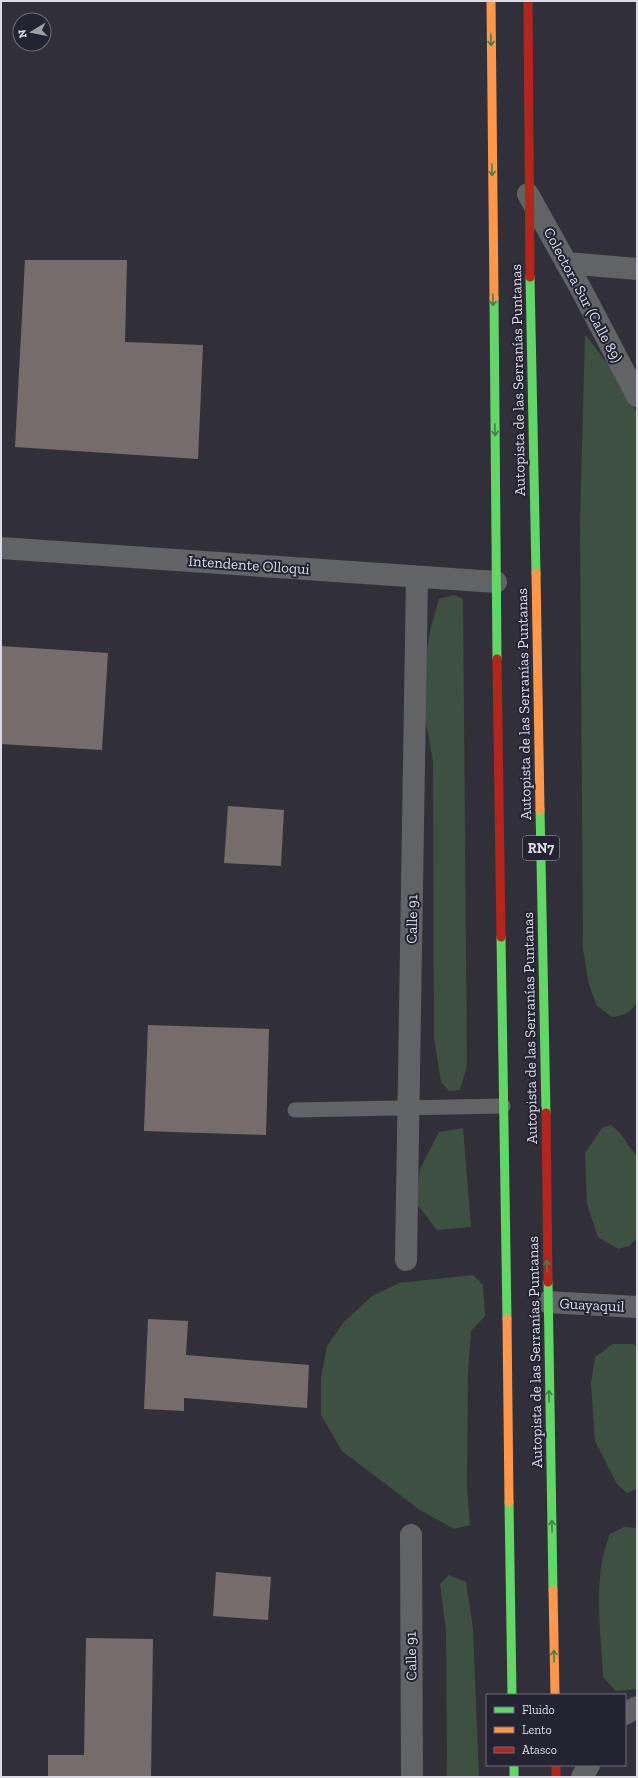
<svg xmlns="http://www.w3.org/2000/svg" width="638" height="1778" font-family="'Zilla Slab',serif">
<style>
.green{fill:#3e503f}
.building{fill:#756d6c}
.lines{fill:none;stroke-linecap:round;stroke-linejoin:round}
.lane{stroke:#626367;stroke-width:15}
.street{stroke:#626367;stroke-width:22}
.fast{stroke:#63d668;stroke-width:9}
.slow{stroke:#ff974d;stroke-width:9}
.jam{stroke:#b3261e;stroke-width:9}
.oneway{stroke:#447c4d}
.labels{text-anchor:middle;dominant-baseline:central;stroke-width:4;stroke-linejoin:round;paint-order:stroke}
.shield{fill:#242332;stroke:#a5a4af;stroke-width:1}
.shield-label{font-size:14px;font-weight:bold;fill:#dcdbe5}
.street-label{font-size:15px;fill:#dcdbe5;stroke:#242332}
</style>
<rect width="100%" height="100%" fill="#313038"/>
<path class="green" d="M585 335 615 373 637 413V1002C631 1012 624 1016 612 1017L597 1006 589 985 583 949 580 522Z
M454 595 463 599 467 1066 460 1090 449 1091 441 1082 434 1037 433 761 420 689 431 627 439 599Z
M611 1125 620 1133 637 1157V1238L629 1246 618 1249 598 1237 587 1204 585 1153 602 1128Z
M463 1128 471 1227 437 1230 416 1203 420 1169 439 1132Z
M473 1275 483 1285 485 1316 471 1331 468 1373 467 1487 470 1525 454 1529 420 1510 342 1451 321 1415V1378L327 1346 344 1322 372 1296 399 1283Z
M613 1344H634L637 1348V1489L627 1493 617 1484 595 1441 591 1383 595 1357Z
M624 1527 637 1528V1689L616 1691 603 1677C601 1631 592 1577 610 1534Z
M449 1575 466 1582 473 1629 479 1777H447L446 1630 440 1584Z"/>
<path class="building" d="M25 260H127L125 342 203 345 198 459 15 447Z
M1 646 108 653 102 750 1 744Z
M228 806 284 810 281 866 224 863Z
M148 1025 269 1029 266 1135 144 1131Z
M148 1319 188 1321 186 1355 309 1365 307 1408 184 1398V1411L144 1409Z
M216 1572 271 1577 268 1620 213 1616Z
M86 1638 153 1639 151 1777H48V1755H84Z"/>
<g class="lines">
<path class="lane" d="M295 1110 503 1106"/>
<path class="street" d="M528 194 582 291 637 396
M566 263 637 269
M1 548 496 582
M406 1260 417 577
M547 1302 637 1307
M411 1535 412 1777
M625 1714 637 1707
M582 1777 589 1765"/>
<path class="fast" d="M530 277 536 573
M494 298 497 659
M540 810 546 1113
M501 937 507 1319
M548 1282 553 1590
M509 1502 512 1695
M514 1765V1777"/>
<path class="slow" d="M491 1 494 298
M536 573 540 810
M507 1319 509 1502
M553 1590 555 1695"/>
<path class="jam" d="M528 1 530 277
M497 659 501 937
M546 1113 548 1282
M556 1765V1777"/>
</g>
<defs><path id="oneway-shaft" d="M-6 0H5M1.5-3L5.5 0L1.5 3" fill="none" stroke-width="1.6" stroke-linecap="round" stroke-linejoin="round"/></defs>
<g class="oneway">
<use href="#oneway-shaft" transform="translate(491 40) rotate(89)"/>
<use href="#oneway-shaft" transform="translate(492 170) rotate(89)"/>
<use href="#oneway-shaft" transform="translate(493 300) rotate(89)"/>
<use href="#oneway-shaft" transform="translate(495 430) rotate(89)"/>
<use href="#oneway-shaft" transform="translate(547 1266) rotate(-91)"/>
<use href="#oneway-shaft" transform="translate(549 1396) rotate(-91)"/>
<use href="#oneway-shaft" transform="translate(552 1526) rotate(-91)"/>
<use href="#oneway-shaft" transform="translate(554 1656) rotate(-91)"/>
</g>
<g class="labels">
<rect class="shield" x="523" y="836" width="36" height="24" rx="3"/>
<g class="shield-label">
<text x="541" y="848">RN7</text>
</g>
<g class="street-label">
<text transform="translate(583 295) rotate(62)">Colectora Sur (Calle 89)</text>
<text transform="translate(518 380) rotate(-91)">Autopista de las Serranías Puntanas</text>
<text transform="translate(249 565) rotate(4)">Intendente Olloqui</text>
<text transform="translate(524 704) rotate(-91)">Autopista de las Serranías Puntanas</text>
<text transform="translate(412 919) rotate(-89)">Calle 91</text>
<text transform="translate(530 1028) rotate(-91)">Autopista de las Serranías Puntanas</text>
<text transform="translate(592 1305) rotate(3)">Guayaquil</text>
<text transform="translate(535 1352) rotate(-91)">Autopista de las Serranías Puntanas</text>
<text transform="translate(411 1656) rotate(-91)">Calle 91</text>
</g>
</g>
<rect width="638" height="1778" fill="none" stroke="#dcdbe5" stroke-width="4"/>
<rect x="486" y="1694" width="140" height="72" fill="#242332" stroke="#6e6d7a"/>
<rect x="494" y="1707" width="20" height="6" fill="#63d668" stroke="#6e6d7a"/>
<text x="522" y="1714" font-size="12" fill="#dcdbe5">Fluido</text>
<rect x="494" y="1727" width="20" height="6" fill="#ff974d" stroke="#6e6d7a"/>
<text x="522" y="1734" font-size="12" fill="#dcdbe5">Lento</text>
<rect x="494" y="1747" width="20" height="6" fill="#b3261e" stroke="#6e6d7a"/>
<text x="522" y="1754" font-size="12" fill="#dcdbe5">Atasco</text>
<g transform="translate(32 32) rotate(260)"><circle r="19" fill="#242332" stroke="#6e6d7a"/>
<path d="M0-3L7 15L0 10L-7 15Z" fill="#a09fa8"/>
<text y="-6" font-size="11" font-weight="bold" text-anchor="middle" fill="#dcdbe5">N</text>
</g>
</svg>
